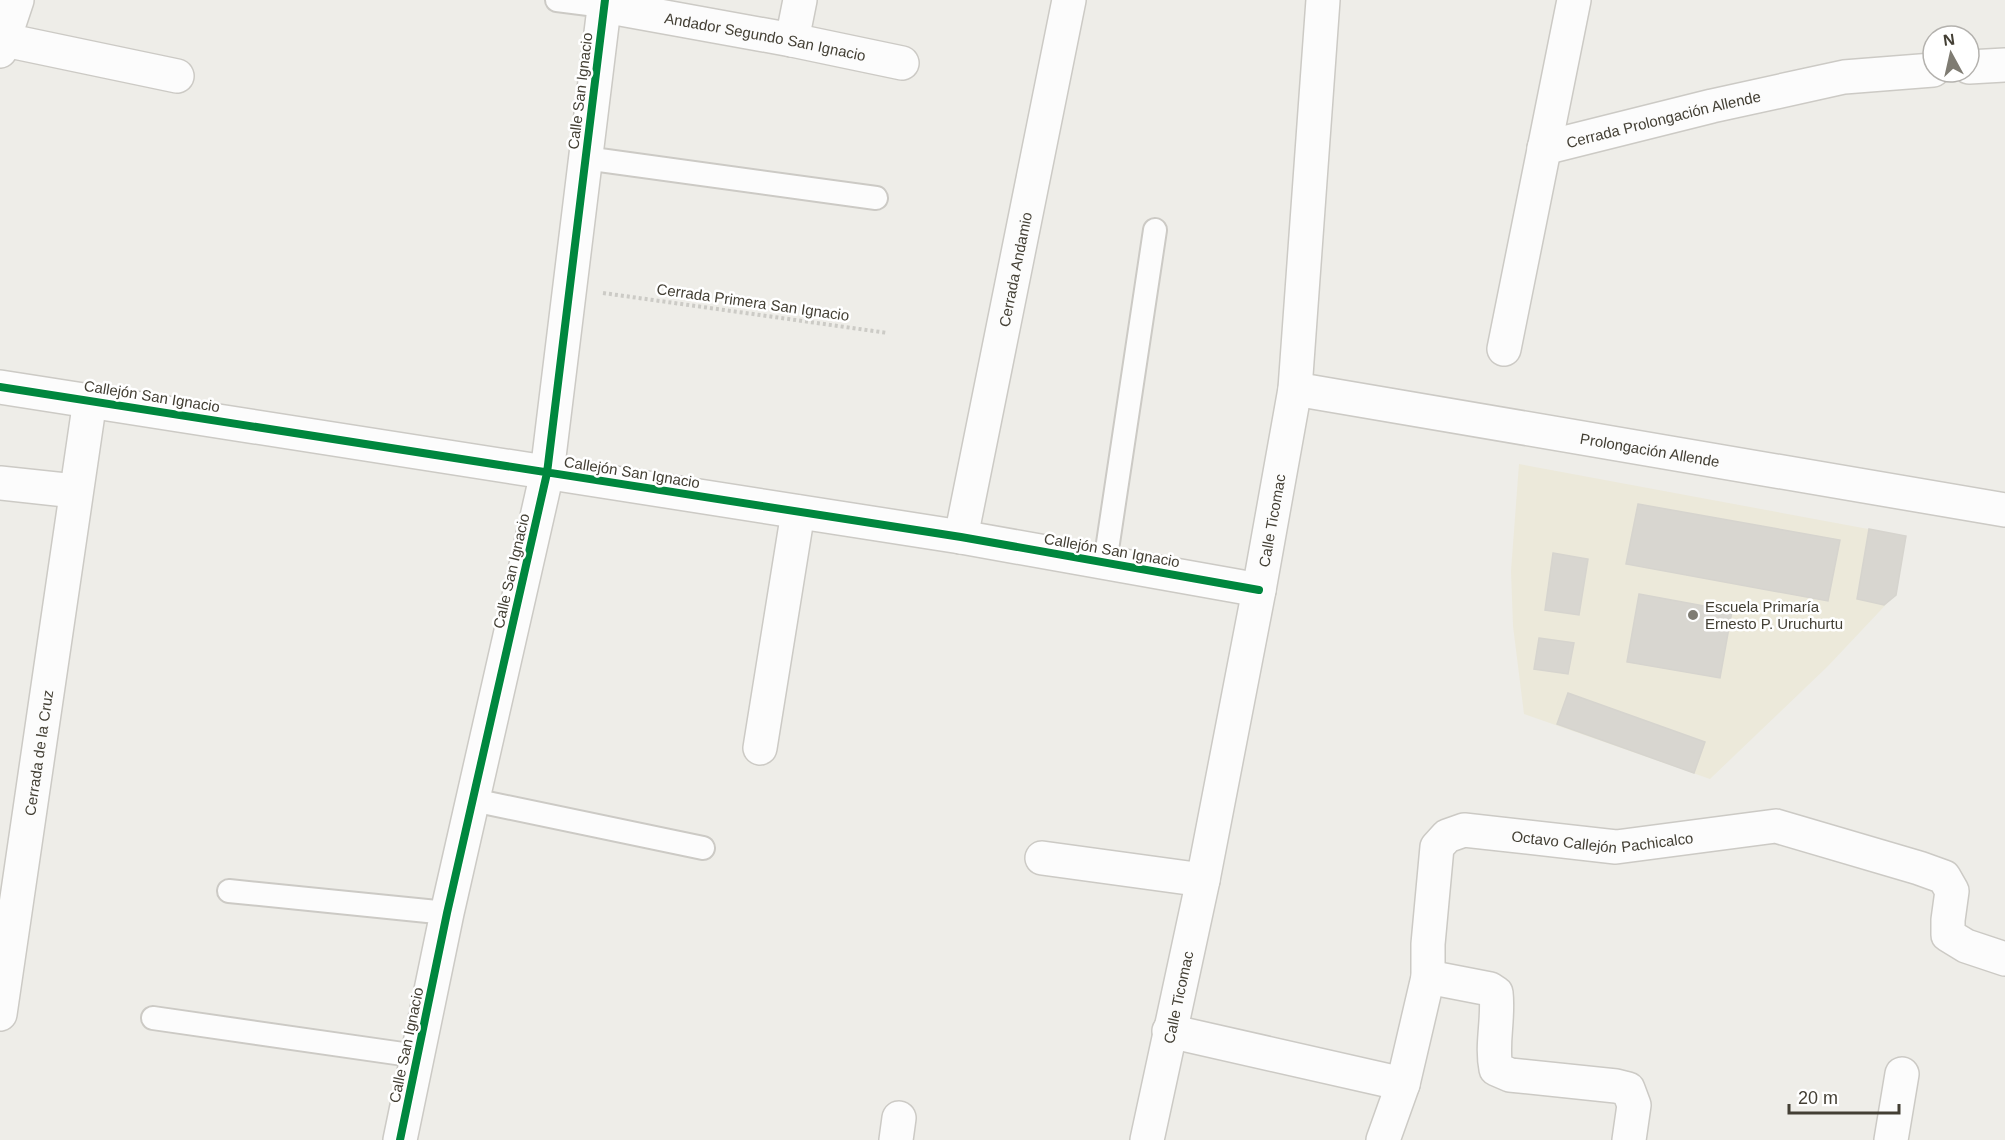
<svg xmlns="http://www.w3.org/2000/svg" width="2005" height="1140" font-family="Arial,sans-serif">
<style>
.education{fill:#ece9da}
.building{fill:#d8d6d0;stroke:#d6d4ce;stroke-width:1.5}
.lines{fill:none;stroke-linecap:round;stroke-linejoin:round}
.service-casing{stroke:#cccac5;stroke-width:26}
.minor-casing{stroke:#cccac5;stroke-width:36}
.path{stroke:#cccbc6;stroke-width:4;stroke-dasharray:3 3;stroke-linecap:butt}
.service{stroke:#fcfcfc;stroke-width:22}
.minor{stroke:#fcfcfc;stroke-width:33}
.cycleway-casing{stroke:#fff;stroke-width:11}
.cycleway{stroke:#00873e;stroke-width:8}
.poi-dot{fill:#7f7c73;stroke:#fff;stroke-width:2}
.labels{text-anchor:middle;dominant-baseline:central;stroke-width:5;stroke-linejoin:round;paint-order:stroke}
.street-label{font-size:15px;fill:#433f34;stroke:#fff}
.poi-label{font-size:15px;fill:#433f34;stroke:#fff;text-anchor:start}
</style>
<rect width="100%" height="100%" fill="#eeede8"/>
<path class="education" d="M1519 464 1906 536 1895 595 1828 666 1710 779 1524 714 1513 626 1511 571Z"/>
<path class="building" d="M1638 504 1840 540 1828 601 1626 564Z
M1869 529 1906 536 1896 595 1884 605 1857 599Z
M1553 553 1588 559 1579 615 1545 610Z
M1639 594 1732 611 1720 678 1627 662Z
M1539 638 1574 643 1568 674 1534 669Z
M1568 693 1705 742 1694 773 1557 724Z"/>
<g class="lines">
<defs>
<path id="service" d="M557 0 604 6
M585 158 876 198
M1105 563 1155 230
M473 800 703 848
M229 891 447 913
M153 1018 417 1056"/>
<g id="minor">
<path id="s1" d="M604 6 792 40 902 63"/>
<path d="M5 40 177 76"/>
<path d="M792 40 800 0"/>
<path d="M0 51 17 0"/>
<path d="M1969 67 2005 65"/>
<path id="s2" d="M1544 148 1712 106 1844 77 1933 70"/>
<path d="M1504 349 1574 0"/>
<path d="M0 387 961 537 1259 590"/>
<path id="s3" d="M1295 389 2005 510"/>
<path d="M0 483 75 491"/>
<path id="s4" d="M961 537 1069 0"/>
<path d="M760 748 798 512"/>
<path d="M1042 858 1203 880"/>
<path d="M1428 977 1490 989 1496 993C1499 1019 1491 1044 1496 1069L1510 1075 1616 1086 1628 1089 1634 1105 1629 1140"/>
<path id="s5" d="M0 1014 90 400"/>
<path d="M1169 1031 1403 1084"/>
<path d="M400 1140 447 913 547 473 605 0"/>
<path d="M896 1140 899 1118"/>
<path id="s6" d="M1147 1140 1203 880 1259 590 1295 389 1323 0"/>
<path id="s7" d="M1383 1140 1403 1084 1428 977V944L1437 847 1447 836 1464 830 1616 847 1776 826 1919 868 1944 877 1952 891 1948 920V935L1966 946 2005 959"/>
<path d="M1891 1140 1902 1074"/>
</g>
</defs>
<use href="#service" class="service-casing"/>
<use href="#minor" class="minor-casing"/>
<path class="path" d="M603 293 888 333"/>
<use href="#service" class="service"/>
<use href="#minor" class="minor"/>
<defs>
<path id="cycleway" d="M0 387 961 537 1259 590
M400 1140 447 913 547 473 605 0"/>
</defs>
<use href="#cycleway" class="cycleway-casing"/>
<use href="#cycleway" class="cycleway"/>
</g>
<circle class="poi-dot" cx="1693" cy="615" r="6"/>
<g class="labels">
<g class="street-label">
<text stroke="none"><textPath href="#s1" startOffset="164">Andador Segundo San Ignacio</textPath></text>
<text transform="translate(580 91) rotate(-83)">Calle San Ignacio</text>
<text stroke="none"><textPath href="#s2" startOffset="123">Cerrada Prolongación Allende</textPath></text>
<text stroke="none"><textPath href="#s4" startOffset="273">Cerrada Andamio</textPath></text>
<text transform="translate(753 302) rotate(8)">Cerrada Primera San Ignacio</text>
<text transform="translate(152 396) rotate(9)">Callejón San Ignacio</text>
<text stroke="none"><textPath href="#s3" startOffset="360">Prolongación Allende</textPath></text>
<text transform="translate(632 472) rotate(9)">Callejón San Ignacio</text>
<text stroke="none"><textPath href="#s6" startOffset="632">Calle Ticomac</textPath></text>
<text transform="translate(1112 550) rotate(10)">Callejón San Ignacio</text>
<text transform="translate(511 571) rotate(-77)">Calle San Ignacio</text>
<text stroke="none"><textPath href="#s5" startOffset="264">Cerrada de la Cruz</textPath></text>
<text stroke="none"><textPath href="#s7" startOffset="472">Octavo Callejón Pachicalco</textPath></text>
<text stroke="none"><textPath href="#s6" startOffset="146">Calle Ticomac</textPath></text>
<text transform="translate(406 1045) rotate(-78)">Calle San Ignacio</text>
</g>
<g class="poi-label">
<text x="1705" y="606">Escuela Primaría<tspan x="1705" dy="17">Ernesto P. Uruchurtu</tspan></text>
</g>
</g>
<g transform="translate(1951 54) rotate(352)"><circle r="28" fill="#ffffff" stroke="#b4b2ae" stroke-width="1.5"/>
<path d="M0-4.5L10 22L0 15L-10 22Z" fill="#7f7c73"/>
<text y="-9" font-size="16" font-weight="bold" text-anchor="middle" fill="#433f34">N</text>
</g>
<path d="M1789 1104v9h110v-9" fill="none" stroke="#433f34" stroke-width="3"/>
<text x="1798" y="1104" font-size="18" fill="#433f34" stroke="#ffffff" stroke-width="4.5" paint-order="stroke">20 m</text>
</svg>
